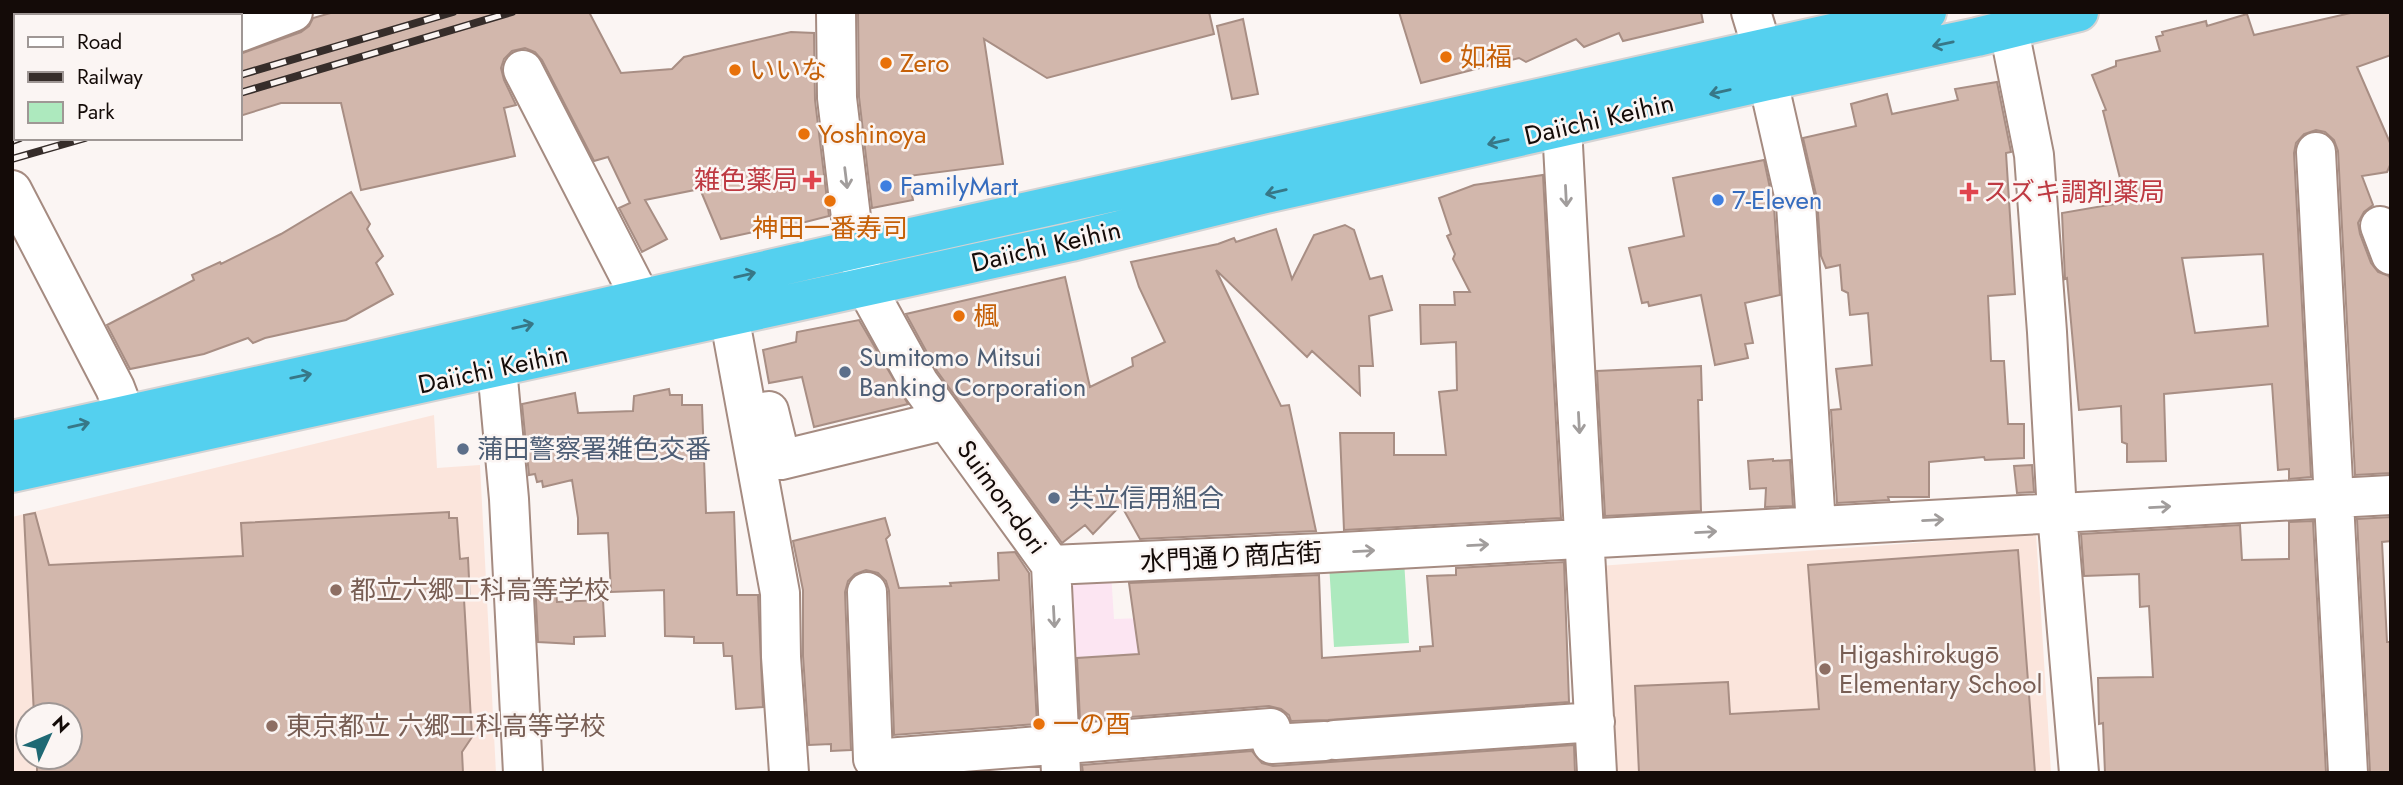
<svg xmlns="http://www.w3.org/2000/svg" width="2403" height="785" font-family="Jost,'Noto Sans JP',sans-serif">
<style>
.commercial{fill:#fce5f2}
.built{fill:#fbe5dc;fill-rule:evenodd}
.green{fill:#ade9be}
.building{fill:#d2b7ac;stroke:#a88e84;stroke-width:2;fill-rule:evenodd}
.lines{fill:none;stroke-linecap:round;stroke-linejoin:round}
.minor-casing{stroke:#a58b81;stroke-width:42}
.highway-casing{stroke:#d5d3d3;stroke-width:42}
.minor{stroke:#fff;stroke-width:38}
.highway{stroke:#54d0ef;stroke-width:38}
.rail-casing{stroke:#362d2a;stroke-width:8}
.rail{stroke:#fbf5f3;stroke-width:5;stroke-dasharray:16;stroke-linecap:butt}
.oneway{stroke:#377787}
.oneway2{stroke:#a19d9c}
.food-dot{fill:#e8710a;stroke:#fbf5f3;stroke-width:2.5}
.health-dot{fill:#e0444e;stroke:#fbf5f3;stroke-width:2.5}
.shop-dot{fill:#3f7fe0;stroke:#fbf5f3;stroke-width:2.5}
.service-dot{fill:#5c6f8a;stroke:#fbf5f3;stroke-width:2.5}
.education-dot{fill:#8d6e63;stroke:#fbf5f3;stroke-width:2.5}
.labels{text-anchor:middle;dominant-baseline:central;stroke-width:5;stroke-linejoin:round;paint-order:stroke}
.food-label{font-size:26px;fill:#c56008;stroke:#fbf5f3;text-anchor:start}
.street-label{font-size:26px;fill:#140b08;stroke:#fbf5f3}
.health-label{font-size:26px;fill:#be3a42;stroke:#fbf5f3;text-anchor:end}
.shop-label{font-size:26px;fill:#366cbe;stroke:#fbf5f3;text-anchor:start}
.service-label{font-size:26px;fill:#4e5e75;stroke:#fbf5f3;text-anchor:start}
.education-label{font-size:26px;fill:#785e54;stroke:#fbf5f3;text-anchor:start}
</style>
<rect width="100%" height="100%" fill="#fbf5f3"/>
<path class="commercial" d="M1111 573 1114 619 1144 618 1146 653 1064 658 1059 576Z"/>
<path class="built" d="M434 415 437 468 480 465 496 773H12V517ZM28 715H70V757H28Z
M2036 534 2051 773H1612L1599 566Z"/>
<path class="green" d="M1404 559 1409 643 1334 647 1329 563Z"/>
<path class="building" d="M334 12H589L621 73 672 69 684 57 791 32 814 33 815 100 829 216 782 228V226L721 239 700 189 645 200 667 239 642 252 619 208 630 203 608 157 594 161 542 60 535 52 525 48 512 51 504 59 501 68 504 80 516 105 504 108 515 156 361 190 341 103H281L240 116V54L301 32 309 26 313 18Z
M858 12H1209L1214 34 1047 78 984 39 1003 164 908 176 913 200 872 208 859 97Z
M1399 12H1701L1703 22 1623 41 1619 33 1584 47 1576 39 1526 62 1519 58 1421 83Z
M2355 12H2391V55L2357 67 2391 145V163L2387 172 2362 176 2373 205 2364 212 2358 223 2360 234 2371 263 2378 272 2389 276 2391 282V473L2355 475 2338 151 2334 140 2325 132 2316 130 2304 134 2296 143 2294 153 2311 477 2289 479V469L2278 470 2272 384 2164 394 2166 461 2127 462V444L2122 442 2121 406 2079 410 2067 278 2065 279 2062 213 2126 202 2103 111 2106 110 2092 75 2116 66V61L2160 51 2156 37 2163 35 2162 32 2206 21 2207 26 2247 14 2254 35ZM2263 254 2268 326 2195 333 2182 258Z
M1243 19 1258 94 1232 99 1217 26Z
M1997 82 2011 152 2006 153 2015 294 1988 296 1991 361H2004L2008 424H2024V458L1985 460 1984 457 1929 462V497H1888L1889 500 1837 503 1831 410 1841 409 1836 369 1872 365 1868 313 1850 315 1848 293 1842 290 1840 265 1826 268 1821 256 1817 199 1803 138 1856 126 1851 104 1887 94 1892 114 1958 100 1955 89Z
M1764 160 1774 207 1780 295 1745 303 1753 343 1745 344 1748 358 1715 365 1701 295 1649 306 1648 302 1642 303 1629 248 1684 236 1673 178Z
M1543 175 1561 518 1344 530 1340 433H1394V455H1446L1439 392 1457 390 1456 342 1421 344 1420 305H1455L1454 292H1470L1453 259 1455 254 1447 236 1451 234 1439 198 1474 185Z
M351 192 370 224 367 229 383 256 376 263 393 294 346 320 265 338 253 343 248 338 204 354 130 369 107 325 194 280 192 275 220 262 221 264 281 234Z
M1345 225 1354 230 1370 279 1382 276 1392 310 1369 316 1373 366H1359L1360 395 1312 351 1307 357 1216 270 1281 406 1289 405 1316 531 1140 539 1121 505 1093 534 1085 525 1062 543 937 371 906 314 1065 277 1090 387 1133 366 1132 358 1165 342 1139 287 1131 262 1218 244 1234 238 1236 242 1276 229 1292 279 1314 235Z
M859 320 908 404 814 427 802 377 769 383 763 350 796 342 797 332Z
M1701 366 1702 400H1698L1701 511 1605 516 1597 371Z
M669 389 670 395H682V405H702L706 513 734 512 737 595H758L763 707 736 709 732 656H724L723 643H694V637L665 636 664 590 611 592 608 533 578 534V518L572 480 543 487 542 481 537 482 535 474 529 475 522 404 575 393 578 413 633 411 634 396Z
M1773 459V461L1790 460 1793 506 1765 507 1766 488 1750 489 1748 461Z
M2032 465 2034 492 2017 493 2014 466Z
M449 512V518H457L460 559 468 558 470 599H464L472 737 462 752 463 773H37V757H70V715H34L24 515 35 513 49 565 243 556 241 523Z
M2391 517V541L2382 542 2387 642H2391V773H2370L2357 519Z
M885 518 890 535 886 539 899 588 951 586 950 583 999 580 998 553 1015 552 1029 573 1037 724 894 735 889 591 886 581 878 573 866 570 855 574 848 581 845 592 851 750 831 751V744L809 745 803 656V590L793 541Z
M2313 521 2326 773H2105L2103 723 2099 724 2098 678 2153 677 2149 606 2140 607 2139 574 2084 576 2081 534 2240 525 2242 560 2289 559V522Z
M2018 550 2035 773H1639L1635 686 1728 682 1730 714 1819 709 1808 565Z
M1564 562 1569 702 1328 720 1291 721 1289 715 1281 709 1269 706 1080 721 1077 658 1139 654 1129 583 1319 575 1322 658 1420 651V647L1433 646 1427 576 1456 575V568Z
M555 580 557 602 603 600 605 636 574 637V644L538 642 535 581Z
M1574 745 1575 773H1083L1082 765 1252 751 1262 763 1273 766Z"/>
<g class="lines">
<defs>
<path id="minor" d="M836 12 837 98 852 226 866 287 919 383 1051 565 1061 773
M1751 12 1762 48
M2010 12 2009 30 2034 155 2047 332 2057 513 2079 773
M240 32 293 12
M523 70 641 299
M1768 81 1796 204 1816 526
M12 112 16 111
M1562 127 1597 773
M2316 152 2348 773
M12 190 115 388 125 414
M2380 226 2391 255
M733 337 780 593 781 657 789 773
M497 368 509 499 523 773
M769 411 781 460 946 420
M1051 565 1323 553 2391 495
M867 592 873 759 1271 728 1272 744 1325 741
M1335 740 1595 722"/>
<path id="highway" d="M12 440 383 358 857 249 1927 12
M12 473 1071 242 1261 195 1768 81 1977 37 2079 12"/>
</defs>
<use href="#minor" class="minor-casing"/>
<use href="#highway" class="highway-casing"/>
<use href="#minor" class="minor"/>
<use href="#highway" class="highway"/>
<defs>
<path id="rail" d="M240 75 453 12
M240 93 512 12
M12 141 20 138
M12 159 85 138"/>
</defs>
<use href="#rail" class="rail-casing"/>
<use href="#rail" class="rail"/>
</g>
<defs><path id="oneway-shaft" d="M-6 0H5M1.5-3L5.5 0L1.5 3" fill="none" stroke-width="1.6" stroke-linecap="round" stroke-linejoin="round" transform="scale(1.75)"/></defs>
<g class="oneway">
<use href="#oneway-shaft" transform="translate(1943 44) rotate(168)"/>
<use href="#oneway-shaft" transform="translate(1720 92) rotate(167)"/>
<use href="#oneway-shaft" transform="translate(1498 142) rotate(167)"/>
<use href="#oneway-shaft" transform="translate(1276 192) rotate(167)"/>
<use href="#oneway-shaft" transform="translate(745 275) rotate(-13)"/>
<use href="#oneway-shaft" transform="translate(523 326) rotate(-13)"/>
<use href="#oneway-shaft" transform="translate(301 376) rotate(-12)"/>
<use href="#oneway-shaft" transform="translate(79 425) rotate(-13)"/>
</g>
<g class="oneway2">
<use href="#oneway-shaft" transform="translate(846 178) rotate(83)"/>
<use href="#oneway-shaft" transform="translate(1566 196) rotate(87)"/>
<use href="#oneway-shaft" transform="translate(1579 423) rotate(87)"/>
<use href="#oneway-shaft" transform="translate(2160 507) rotate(-3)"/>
<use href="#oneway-shaft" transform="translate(1933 520) rotate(-3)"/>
<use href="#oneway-shaft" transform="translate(1706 532) rotate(-3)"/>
<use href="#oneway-shaft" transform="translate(1478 545) rotate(-3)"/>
<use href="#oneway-shaft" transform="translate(1364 551) rotate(-3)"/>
<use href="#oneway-shaft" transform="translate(1054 617) rotate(87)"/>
</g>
<g class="food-dot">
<circle cx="1446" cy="57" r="7"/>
<circle cx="886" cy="63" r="7"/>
<circle cx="735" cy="70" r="7"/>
<circle cx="804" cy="134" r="7"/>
<circle cx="830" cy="201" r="7"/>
<circle cx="959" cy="316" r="7"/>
<circle cx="1039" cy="724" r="7"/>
</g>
<g class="health-dot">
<path d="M808.5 169.5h7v7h7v7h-7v7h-7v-7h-7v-7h7z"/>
<path d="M1965.5 181.5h7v7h7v7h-7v7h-7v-7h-7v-7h7z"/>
</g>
<g class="shop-dot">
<circle cx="886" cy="186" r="7"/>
<circle cx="1718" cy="200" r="7"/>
</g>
<g class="service-dot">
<circle cx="845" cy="372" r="7"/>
<circle cx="463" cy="449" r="7"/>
<circle cx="1054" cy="498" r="7"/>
</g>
<g class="education-dot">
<circle cx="336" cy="590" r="7"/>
<circle cx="1825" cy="669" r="7"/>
<circle cx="272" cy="726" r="7"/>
</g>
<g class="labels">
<g class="food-label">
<text x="1460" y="57">如福</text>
<text x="900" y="63">Zero</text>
<text x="749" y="70">いいな</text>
<text x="818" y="134">Yoshinoya</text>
<text x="830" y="228" text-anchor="middle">神田一番寿司</text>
<text x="973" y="316">楓</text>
<text x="1053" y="724">一の酉</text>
</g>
<g class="street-label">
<text transform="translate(1599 119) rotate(-13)">Daiichi Keihin</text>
<text transform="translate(1046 246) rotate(-13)">Daiichi Keihin</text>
<text transform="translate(493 369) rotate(-12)">Daiichi Keihin</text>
<text transform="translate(1002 497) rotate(54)">Suimon-dori</text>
<text transform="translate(1231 557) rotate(-3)">水門通り商店街</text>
</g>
<g class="health-label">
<text x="798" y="180">雑色薬局</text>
<text x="1983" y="192" text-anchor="start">スズキ調剤薬局</text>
</g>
<g class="shop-label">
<text x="900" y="186">FamilyMart</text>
<text x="1732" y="200">7-Eleven</text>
</g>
<g class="service-label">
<text x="859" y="357">Sumitomo Mitsui<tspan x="859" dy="30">Banking Corporation</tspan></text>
<text x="477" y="449">蒲田警察署雑色交番</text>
<text x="1068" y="498">共立信用組合</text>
</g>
<g class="education-label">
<text x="350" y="590">都立六郷工科高等学校</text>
<text x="1839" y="654">Higashirokugō<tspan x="1839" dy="30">Elementary School</tspan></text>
<text x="286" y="726">東京都立 六郷工科高等学校</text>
</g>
</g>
<rect width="2403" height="785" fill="none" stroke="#140b08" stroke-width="28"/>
<rect x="14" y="14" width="228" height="126" fill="#fbf5f3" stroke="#9f9795" stroke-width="2"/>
<rect x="28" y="37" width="35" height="10" fill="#ffffff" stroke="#9f9795" stroke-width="2"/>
<text x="77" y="49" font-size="21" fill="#140b08">Road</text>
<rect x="28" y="72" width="35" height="10" fill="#362d2a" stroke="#9f9795" stroke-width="2"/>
<text x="77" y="84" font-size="21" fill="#140b08">Railway</text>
<rect x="28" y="102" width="35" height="21" fill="#ade9be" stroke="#9f9795" stroke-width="2"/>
<text x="77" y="119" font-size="21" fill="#140b08">Park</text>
<g transform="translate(49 736) rotate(46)"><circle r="33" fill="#fbf5f3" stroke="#9f9795" stroke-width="2"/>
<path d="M0-5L12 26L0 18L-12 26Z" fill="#1f6974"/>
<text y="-10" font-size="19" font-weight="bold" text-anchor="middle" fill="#140b08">N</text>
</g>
</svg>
